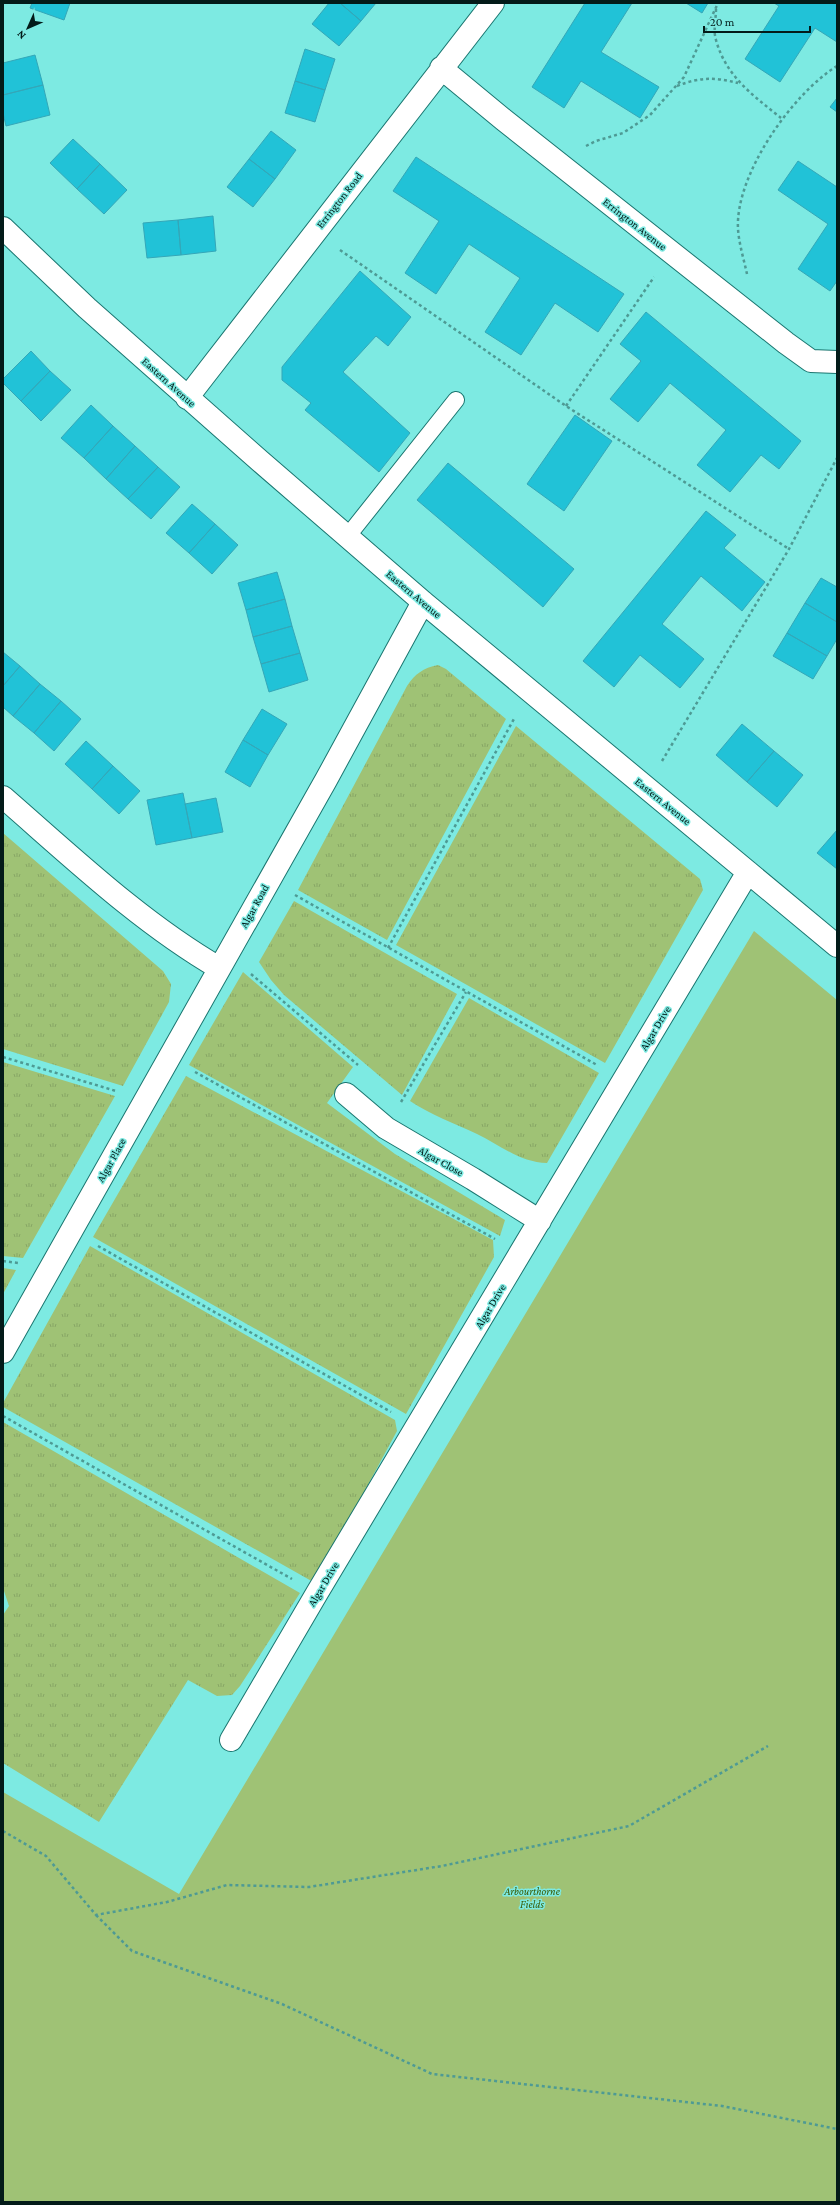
<svg xmlns="http://www.w3.org/2000/svg" width="840" height="2205" font-family="'Crimson Pro',serif">
<style>
.grass{fill:url(#grass-tufts)}
.park{fill:#9fc275}
.building{fill:#21c2d7;stroke:#34a7b8}
.lines{fill:none;stroke-linecap:round;stroke-linejoin:round}
.service-casing{stroke:#1a7670;stroke-width:18}
.minor-casing{stroke:#1a7670;stroke-width:24}
.path{stroke:#4e9a94;stroke-width:2.5;stroke-dasharray:3 3;stroke-linecap:butt}
.service{stroke:#fff;stroke-width:16}
.minor{stroke:#fff;stroke-width:22}
.labels{text-anchor:middle;dominant-baseline:central;stroke-width:3;stroke-linejoin:round;paint-order:stroke}
.street-label{font-size:11px;fill:#031b19;stroke:#7deae2}
.park-label{font-size:11px;font-style:italic;fill:#3a5801;stroke:#7deae2}
</style>
<defs>
<pattern id="grass-tufts" width="24" height="20" patternUnits="userSpaceOnUse"><rect width="24" height="20" fill="#9fc275"/><path d="M3 7l-1-3M5 7V3M7 7l1-3M15 17l-1-3M17 17v-4M19 17l1-3" fill="none" stroke="#87a665"/></pattern>
</defs>
<rect width="100%" height="100%" fill="#7deae2"/>
<path class="grass" d="M438 665 446 669 506 719 387 940 298 890 407 686C415 674 423 668 438 665Z
M516 726 700 879 703 890 605 1063 396 945Z
M3 833 163 971 171 984 169 1002 123 1086 3 1049Z
M294 901 457 994 402 1095 284 995 271 980 259 962Z
M243 972 353 1067 327 1103 395 1154 505 1220 500 1236 189 1065Z
M469 998 599 1073 547 1163C521 1163 500 1145 477 1134 454 1123 431 1115 410 1101Z
M3 1062 115 1096 23 1258 3 1256Z
M186 1076 493 1240 494 1257 406 1414 93 1237Z
M90 1246 395 1420 397 1431 315 1583 3 1407V1403Z
M3 1268 16 1270 3 1294Z
M3 1422 300 1593 240 1686 232 1695 217 1696 188 1680 99 1822 3 1763V1615L9 1606 3 1588Z"/>
<path class="park" d="M754 931 837 1000V2202H3V1792L179 1894Z"/>
<path class="building" d="M32 3H70L64 20 30 8Z
M329 3H340L361 21 339 46 312 24Z
M340 3H376L361 21Z
M585 3H632L601 52 659 87 640 118 581 81 564 108 532 87Z
M686 3H708L702 13Z
M774 3H837V42L815 28 780 82 745 59 779 6Z
M305 49 335 59 325 90 295 81Z
M35 55 43 85 3 95V63Z
M295 81 325 90 315 122 285 113Z
M43 85 50 115 6 126 3 113V95Z
M837 98V112L830 107Z
M271 131 296 150 275 179 249 159Z
M73 139 100 164 77 189 50 163Z
M416 157 624 294 598 332 555 303 521 355 485 332 520 278 469 244 436 294 405 273 439 221 393 191Z
M249 159 275 179 253 207 227 187Z
M798 161 837 187V281L830 291 798 269 828 224 778 190Z
M100 164 127 190 104 214 77 189Z
M213 216 216 251 181 255 178 220Z
M178 220 181 255 147 258 143 223Z
M360 271 411 317 388 346 376 336 343 372 410 433 379 472 305 410 311 403 282 380V367Z
M646 312 801 441 779 469 761 455 730 492 697 465 726 430 670 383 638 422 610 399 641 361 620 344Z
M31 351 50 371 21 401 3 383V379Z
M50 371 71 390 41 421 21 401Z
M91 405 113 426 84 458 61 438Z
M575 415 612 441 564 511 527 484Z
M113 426 135 446 106 479 84 458Z
M135 446 158 467 128 499 106 479Z
M448 463 574 569 543 607 417 500Z
M158 467 180 487 151 519 128 499Z
M192 504 215 524 189 553 166 533Z
M706 511 736 535 724 548 765 582 742 611 701 576 662 624 704 659 680 688 640 655 614 687 583 661Z
M215 524 238 545 212 574 189 553Z
M277 572 285 599 246 610 238 583Z
M821 578 837 587V622L805 603Z
M285 599 292 626 253 637 246 610Z
M805 603 837 622V639L827 656 787 633Z
M292 626 300 653 261 664 253 637Z
M787 633 827 656 813 679 773 656Z
M3 652 20 666 3 686Z
M300 653 308 680 269 692 261 664Z
M20 666 40 684 13 716 3 707V686Z
M40 684 61 701 34 733 13 716Z
M61 701 81 719 54 751 34 733Z
M262 709 287 724 268 755 243 740Z
M742 724 774 751 747 782 716 755Z
M243 740 268 755 250 787 225 772Z
M86 741 113 766 92 789 65 764Z
M774 751 803 775 777 807 747 782Z
M113 766 140 791 119 814 92 789Z
M183 793 192 838 156 845 147 800Z
M216 798 223 832 192 838 185 804Z
M837 830V869L817 853Z"/>
<g class="lines">
<defs>
<path id="service" d="M347 537 456 400"/>
<path id="minor" d="M441 68 504 120 786 343 811 361 837 362
M3 228 87 308 260 461 423 602 837 946
M187 398 493 3
M3 797C72 857 140 922 219 968
M346 1094 386 1128 473 1179 540 1221
M3 1352 326 780 423 602
M231 1740 317 1593 748 872"/>
</defs>
<use href="#service" class="service-casing"/>
<use href="#minor" class="minor-casing"/>
<path class="path" d="M716 9C716 19 713 31 716 40 726 77 754 96 781 118
M677 86C700 77 714 77 738 83
M586 146 596 141 623 133 650 115 684 77 718 3
M340 250 566 406 789 549
M747 274C744 260 739 244 738 229 735 175 792 94 837 66
M566 406 654 277
M662 761 789 549 837 458
M295 895 597 1065
M388 948 515 717
M251 974 358 1065
M3 1057 116 1091
M195 1072 495 1239
M401 1102 466 992
M98 1246 391 1412
M3 1261 18 1263
M3 1416 292 1579
M3 1831 46 1856 96 1915 167 1902 227 1885 309 1887 442 1866 629 1826 768 1746
M96 1915 132 1951 282 2004 432 2074 722 2106 837 2129"/>
<use href="#service" class="service"/>
<use href="#minor" class="minor"/>
</g>
<g class="labels">
<g class="street-label">
<text transform="translate(339 200) rotate(-52)">Errington Road</text>
<text transform="translate(635 224) rotate(38)">Errington Avenue</text>
<text transform="translate(169 382) rotate(42)">Eastern Avenue</text>
<text transform="translate(414 594) rotate(40)">Eastern Avenue</text>
<text transform="translate(663 801) rotate(39)">Eastern Avenue</text>
<text transform="translate(254 906) rotate(-61)">Algar Road</text>
<text transform="translate(655 1028) rotate(-59)">Algar Drive</text>
<text transform="translate(111 1160) rotate(-61)">Algar Place</text>
<text transform="translate(441 1161) rotate(29)">Algar Close</text>
<text transform="translate(490 1306) rotate(-59)">Algar Drive</text>
<text transform="translate(323 1584) rotate(-59)">Algar Drive</text>
</g>
<g class="park-label">
<text x="532" y="1891">Arbourthorne<tspan x="532" dy="13">Fields</tspan></text>
</g>
</g>
<rect width="840" height="2205" fill="none" stroke="#031b19" stroke-width="8"/>
<g transform="translate(28 28) rotate(225)" stroke="#7deae2" stroke-width="3" paint-order="stroke">
<path d="M0-3L7 15L0 10L-7 15Z" fill="#031b19"/>
<text y="-6" font-size="11" font-weight="bold" text-anchor="middle" fill="#031b19">N</text>
</g>
<path d="M704 26v6h106v-6" fill="none" stroke="#031b19" stroke-width="2"/>
<text x="710" y="26" font-size="12" fill="#031b19" stroke="#7deae2" stroke-width="3" paint-order="stroke">20 m</text>
</svg>
